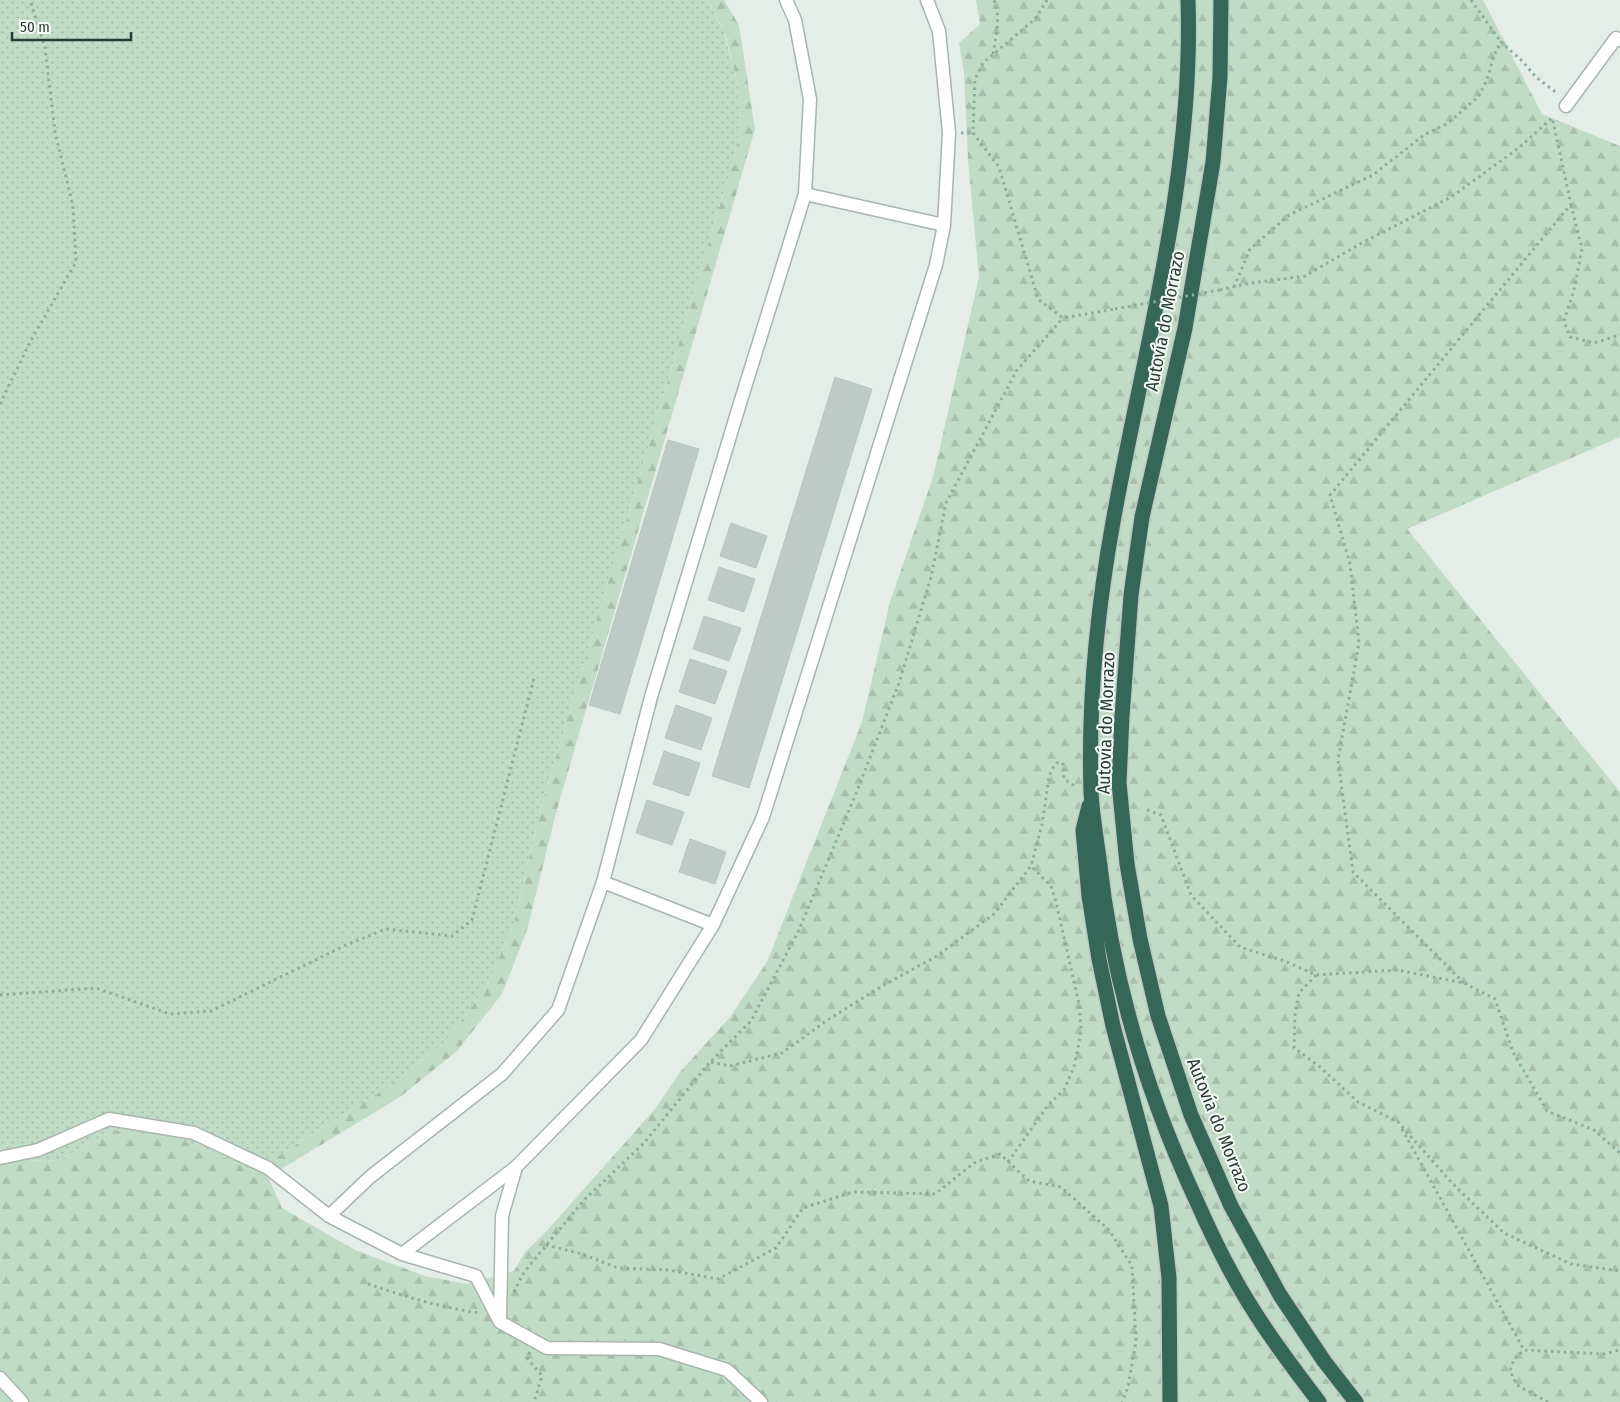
<svg xmlns="http://www.w3.org/2000/svg" width="1620" height="1402" font-family="'Fira Sans Condensed',sans-serif">
<style>
.grass{fill:url(#grass-dots)}
.forest{fill:url(#forest-firs)}
.building{fill:#becac5;stroke:#b8c6bf}
.lines{fill:none;stroke-linecap:round;stroke-linejoin:round}
.street-casing{stroke:#a8b5af;stroke-width:15}
.highway-casing{stroke:#c2c9c6;stroke-width:18}
.path{stroke:#89ad9f;stroke-width:3;stroke-dasharray:2.5 4;stroke-linecap:butt}
.street{stroke:#fff;stroke-width:12}
.highway{stroke:#356758;stroke-width:15}
.path-bridge{stroke:#89ad9f;stroke-width:3;stroke-dasharray:2.5 4;stroke-linecap:butt}
.labels{text-anchor:middle;dominant-baseline:central;stroke-width:4;stroke-linejoin:round;paint-order:stroke}
.street-label{font-size:18px;fill:#263d35;stroke:#f6faf7}
</style>
<defs>
<pattern id="grass-dots" width="8" height="8" patternUnits="userSpaceOnUse" patternTransform="scale(1.25)"><rect width="8" height="8" fill="#c1dcc6"/><path d="M2 2h.1M6 6h.1" fill="none" stroke="#a6beab" stroke-width="1.8" stroke-linecap="round"/></pattern>
<pattern id="forest-firs" width="22" height="20" patternUnits="userSpaceOnUse" patternTransform="scale(1.25)"><rect width="22" height="20" fill="#c1dcc6"/><path d="M5 1l3.5 6h-7zM16 11l3.5 6h-7z" fill="#a6beab"/></pattern>
</defs>
<rect width="100%" height="100%" fill="#e5ede9"/>
<path class="grass" d="M0 0H707L724 32 738 86 740 127 734 158 542 804 514 923 487 986 445 1042 390 1086 254 1171 182 1139 114 1130 60 1160 0 1161Z"/>
<path class="forest" d="M707 0H724L739 25 755 129 556 813 527 930 502 994 457 1051 400 1097 268 1177 282 1208 355 1250 425 1276 467 1284 514 1271 525 1252 544 1234 655 1109 681 1071 730 1017 767 962 862 722 890 602 933 477 979 277 968 160 964 73 959 43 980 24 976 0H1483L1542 114 1620 146V437L1407 529 1620 792V1402H0V1161L60 1160 114 1130 182 1139 254 1171 390 1086 445 1042 487 986 514 923 542 804 734 158 740 127 738 86 725 33Z"/>
<path class="building" d="M835 377 872 389 749 788 712 776Z
M668 440 699 449 620 714 589 705Z
M731 523 767 536 756 568 720 556Z
M719 567 755 579 744 612 708 600Z
M704 616 741 628 729 661 693 649Z
M690 659 727 671 715 704 679 692Z
M676 705 712 718 701 750 665 738Z
M664 751 700 763 689 796 653 784Z
M647 800 684 812 672 845 636 833Z
M690 839 726 852 715 884 679 872Z"/>
<g class="lines">
<defs>
<path id="street" d="M1566 106 1616 38 1620 40
M805 194 944 225
M603 882 713 925 763 817 936 265 944 225 949 133 939 31 927 0
M0 1158 38 1150 109 1119 194 1133 268 1168 329 1216
M402 1254 516 1167
M500 1319 502 1216 516 1167 641 1040 713 925
M0 1378 22 1402
M761 1402 727 1370 659 1349 547 1348 500 1322 476 1276 402 1254 329 1216 370 1177 502 1074 558 1010 603 882 651 697 741 400 805 194 810 99 795 20 786 0"/>
<path id="highway" d="M1188 0C1194 177 1144 349 1113 522 1097 611 1088 702 1091 792 1092 814 1096 836 1099 858 1112 978 1146 1093 1197 1202 1212 1236 1228 1269 1247 1300 1269 1336 1294 1369 1319 1402
M1221 0 1220 77 1213 162 1185 328 1142 517 1131 595 1122 716 1119 783 1127 864 1140 939 1158 1016 1191 1115 1231 1206 1280 1295 1324 1361 1356 1402
M1089 806 1083 830 1089 896 1099 959 1113 1026 1161 1206 1169 1278 1170 1402"/>
</defs>
<use href="#street" class="street-casing"/>
<use href="#highway" class="highway-casing"/>
<path class="path" d="M1047 0 1035 19 983 63 975 79 973 133 999 167 1038 299 1063 318 1115 309
M1471 0 1501 42
M993 54C996 36 1001 17 994 0
M961 133H973
M1571 205 1582 249 1574 290 1564 321 1570 337 1594 343 1620 335
M1234 287 1250 249 1289 215 1373 175 1424 135 1448 123 1478 97 1487 80 1494 55 1501 42 1522 61 1536 77 1558 94
M1220 290 1251 283 1305 276 1360 244 1451 197 1520 147 1553 117
M0 404 30 342 76 262 73 206 55 132 45 47 30 0
M1147 810 1161 815 1191 895 1240 947 1287 962 1316 975 1397 970 1464 983 1495 999 1513 1052 1547 1111 1594 1130 1620 1153
M1316 975 1299 993 1295 1013 1294 1048 1319 1066 1358 1102 1398 1122 1452 1183 1504 1233 1571 1264 1620 1271
M1464 983 1353 872 1338 760 1359 643 1350 564 1330 495 1571 204 1552 117
M0 995 96 988 170 1014 211 1011 346 945 386 929 452 936 472 920 534 678
M711 1062 730 1066 782 1053 829 1019 884 985 937 956 994 914 1031 866 1042 825 1049 777 1052 769 1057 763 1061 762 1064 765V779L1073 785 1074 790
M1402 1129 1524 1350
M1008 1162 1048 1105 1064 1090 1074 1067 1079 1043 1081 1027 1079 1004 1056 902 1051 886 1031 866
M546 1245 582 1254 618 1268 669 1270 718 1279 776 1248 803 1208 853 1192 935 1194 974 1163 1000 1154 1029 1181 1061 1187 1109 1230 1132 1266 1136 1341 1128 1387 1122 1402
M368 1284C404 1296 442 1308 480 1313
M514 1292 524 1272 584 1200 644 1143 710 1062 751 1021 799 930 855 796 899 683 931 577 946 503 1017 370 1063 318
M530 1352 527 1358 542 1376 534 1402
M1548 1402 1517 1385 1510 1371 1514 1359 1524 1350 1603 1354 1620 1350"/>
<use href="#street" class="street"/>
<use href="#highway" class="highway"/>
<path class="path-bridge" d="M1115 309 1220 290"/>
</g>
<g class="labels">
<g class="street-label">
<text transform="translate(1165 321) rotate(-79)">Autovía do Morrazo</text>
<text transform="translate(1106 723) rotate(-88)">Autovía do Morrazo</text>
<text transform="translate(1219 1125) rotate(68)">Autovía do Morrazo</text>
</g>
</g>
<path d="M12 32v8h119v-8" fill="none" stroke="#263d35" stroke-width="2.5"/>
<text x="20" y="32" font-size="15" fill="#263d35" stroke="#f6faf7" stroke-width="4" paint-order="stroke">50 m</text>
</svg>
